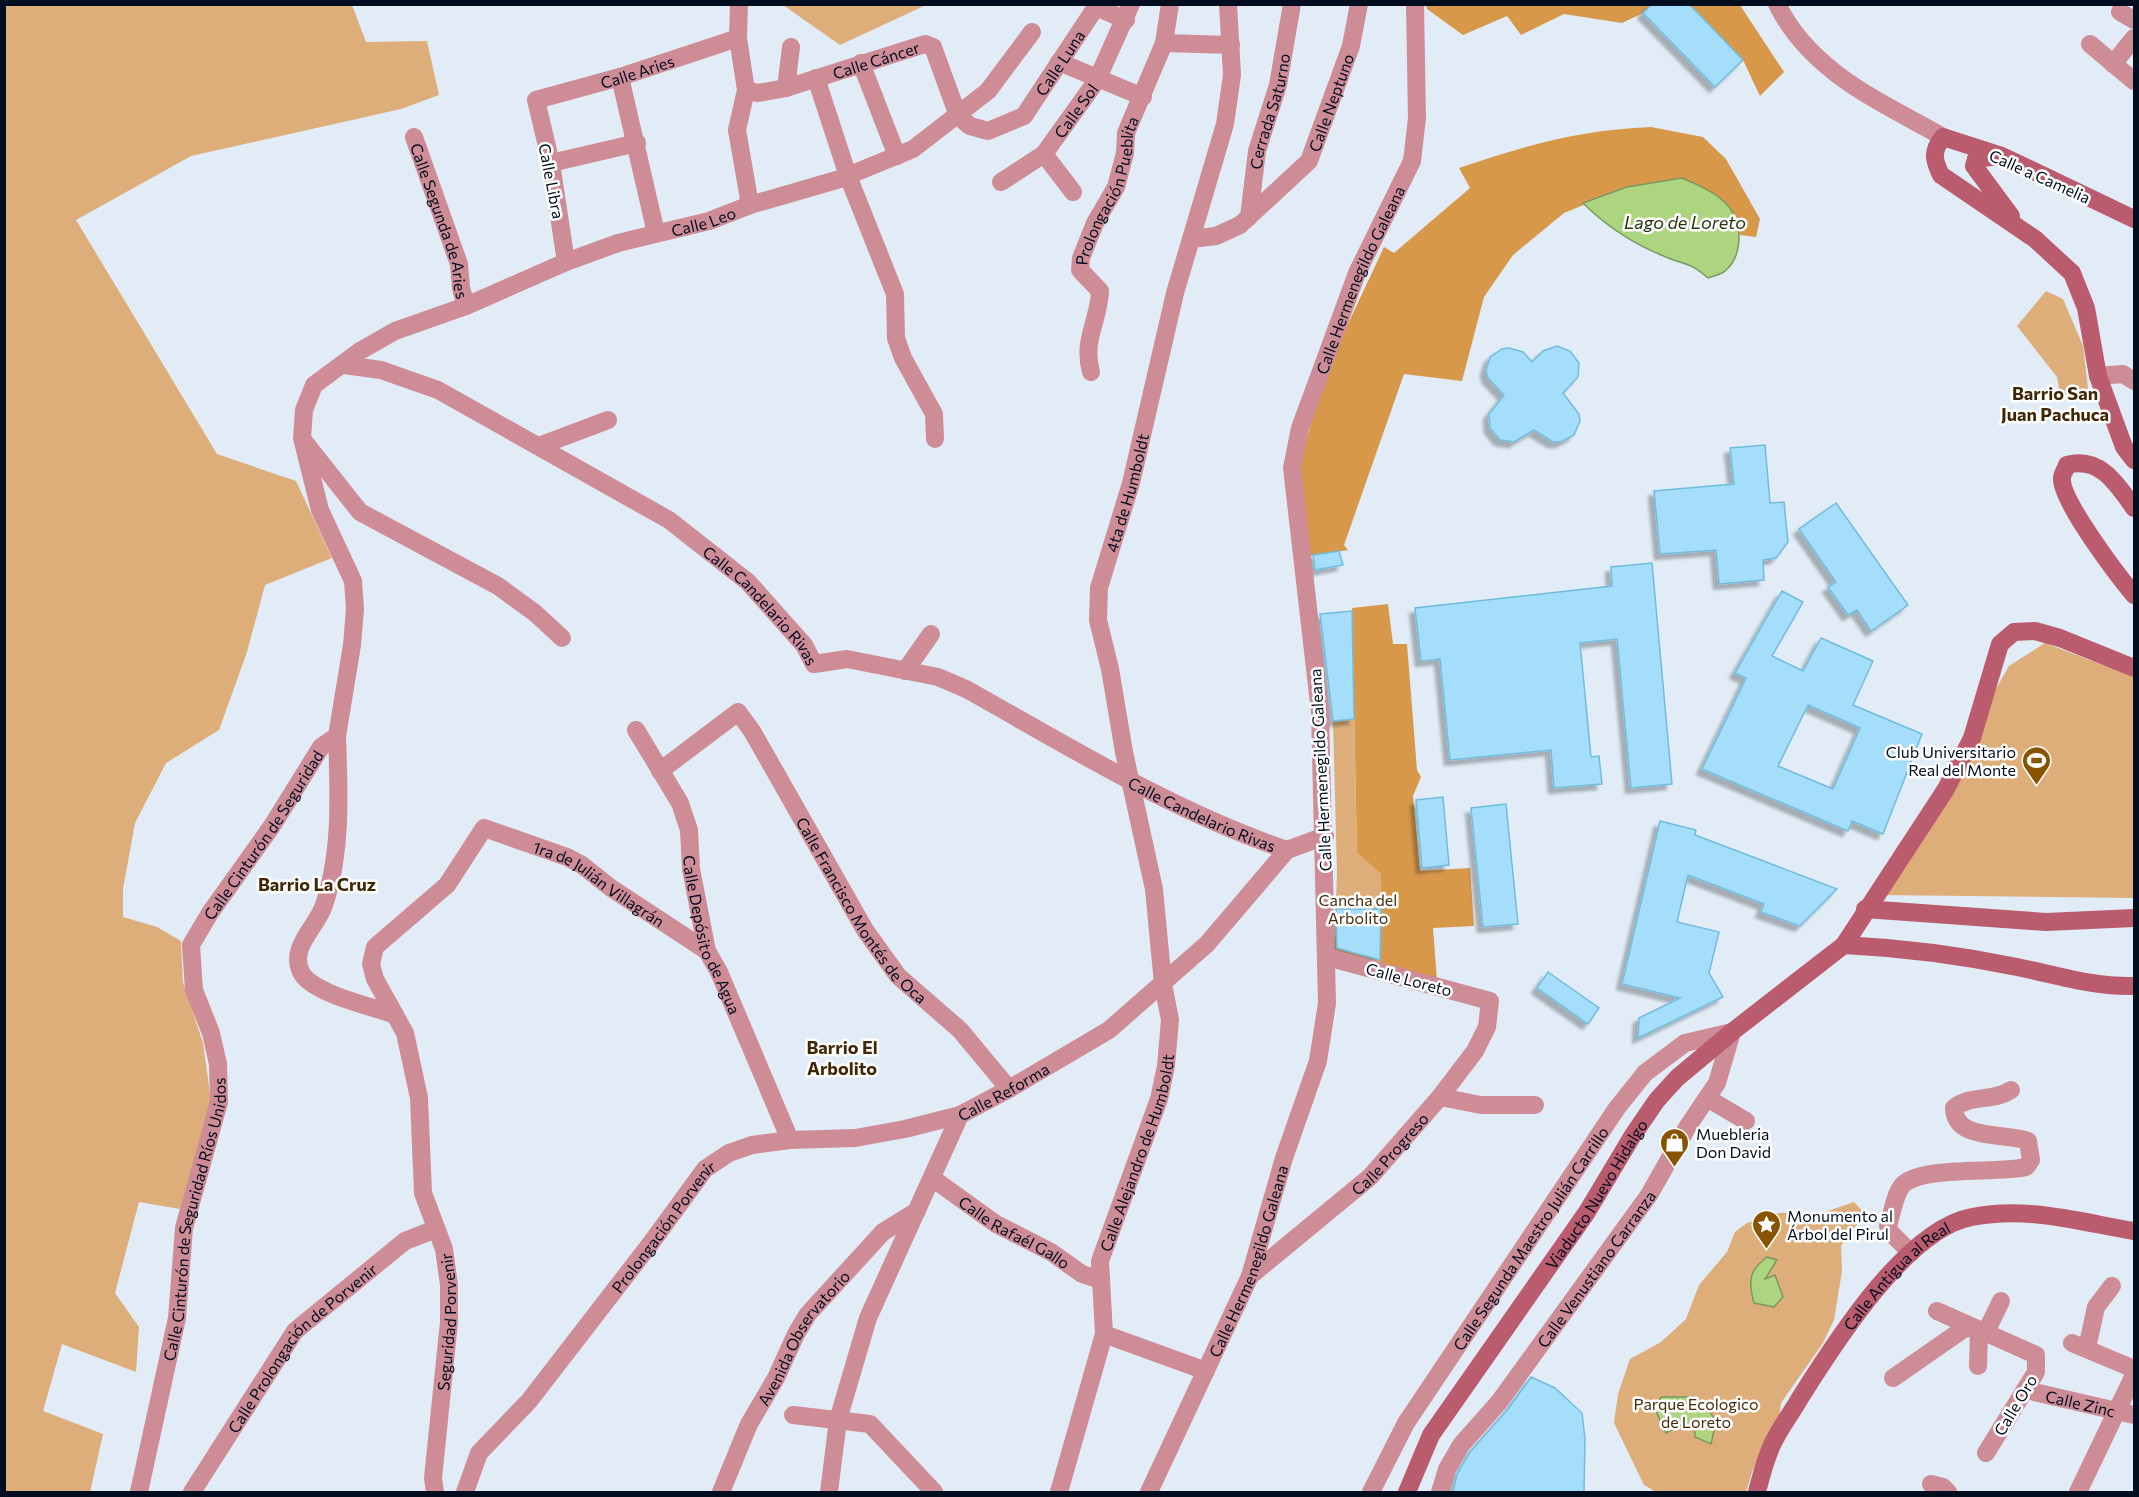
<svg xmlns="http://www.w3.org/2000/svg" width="2139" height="1497" font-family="Commissioner,sans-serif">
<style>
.green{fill:#ddae79}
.forest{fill:#d7984a}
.water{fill:#add57f;stroke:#799962;stroke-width:1.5}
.building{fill:#a4defb;stroke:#71bcde;stroke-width:1.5;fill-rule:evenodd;filter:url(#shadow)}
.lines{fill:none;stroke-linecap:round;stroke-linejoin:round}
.minor{stroke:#ce8c96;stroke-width:18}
.tertiary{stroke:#ce8c96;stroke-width:18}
.secondary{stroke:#ba5b6e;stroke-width:18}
.labels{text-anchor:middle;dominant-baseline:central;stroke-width:5;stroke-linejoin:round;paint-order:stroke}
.street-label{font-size:16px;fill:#000d1f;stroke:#fff}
.poi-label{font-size:16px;fill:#000d1f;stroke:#fff;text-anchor:start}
.park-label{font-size:16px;fill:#452b09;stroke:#fff}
.water-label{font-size:18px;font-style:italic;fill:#273613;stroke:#fff}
.neighbourhood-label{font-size:18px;font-weight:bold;fill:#3f2604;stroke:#fff}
</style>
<defs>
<filter id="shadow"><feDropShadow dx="-5.5" dy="5.5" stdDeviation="1.5" flood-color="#0004"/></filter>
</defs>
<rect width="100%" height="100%" fill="#e1ecf6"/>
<path class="green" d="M5 5H352L366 42 427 41 439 95 401 109 191 156 76 220 217 454 296 481 332 558 265 585 247 652 219 730 166 763 135 823 123 889V917L157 927 181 941 183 982 203 1043 211 1101 180 1209 139 1202 115 1293 139 1327 136 1372 62 1344 43 1411 103 1434 90 1492H5Z
M783 5H926L840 45Z
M2046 291 2063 299 2083 346 2089 397 2060 394 2057 377 2017 326Z
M2045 643 2134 677V898L1878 895 2009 666Z
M1354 719 1357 853 1381 874 1380 965 1334 952 1337 874 1333 721Z
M1854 1202 1865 1214 1841 1246 1842 1271 1834 1320 1823 1343 1781 1403 1777 1433 1753 1469 1746 1492H1656L1644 1485 1614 1423 1618 1394 1630 1359 1661 1342 1686 1319 1699 1285 1727 1252 1735 1232 1747 1223 1779 1213 1825 1212Z"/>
<path class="forest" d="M1426 5H1652L1643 13 1622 23 1564 14 1521 35 1507 16 1463 35 1427 9Z
M1689 5H1740L1784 72 1760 96 1743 60Z
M1651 127 1703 137 1726 159 1760 219 1756 237 1740 235 1730 208 1706 189 1682 178 1627 187 1564 213 1513 255 1484 297 1462 381 1404 374 1344 545 1348 550 1309 556 1300 465 1316 404 1347 326 1384 247 1394 253 1470 188 1459 168C1526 145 1580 130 1651 127Z
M1388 604 1393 644H1407L1417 770 1421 777 1413 796 1420 871 1470 868 1474 926 1433 928 1437 980 1380 965 1381 874 1357 853 1352 608Z"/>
<path class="water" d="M1682 178C1698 185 1718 193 1729 207 1743 224 1743 256 1725 271 1721 275 1713 276 1708 278 1692 264 1690 266 1671 259 1639 247 1607 227 1583 203L1627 187Z
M1767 1257 1777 1260 1765 1279 1775 1275 1783 1297 1774 1307 1754 1303C1748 1281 1749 1270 1767 1257Z
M1661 1397H1694L1707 1408 1716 1421 1711 1444 1695 1437V1425H1681L1666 1433 1656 1411Z"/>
<path class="building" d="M1652 4H1689L1743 60 1715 87 1643 13Z
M1557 346 1570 351 1579 363 1578 377 1563 393 1579 414 1580 421 1574 435 1561 442H1553L1534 430 1514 442 1500 440 1490 428 1489 414 1504 395 1488 378 1486 371 1490 357 1502 349 1509 348 1523 352 1532 362 1543 351Z
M1765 445 1770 503 1784 502 1788 542 1776 558 1763 560 1764 580 1719 584 1716 550 1660 554 1654 491 1734 484 1730 448Z
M1836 503 1908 605 1871 631 1857 610 1848 615 1828 587 1836 582 1799 529Z
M1339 551 1343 565 1315 570 1313 555Z
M1652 563 1672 784 1631 788 1617 639 1580 643 1591 757 1599 756 1602 784 1554 788 1551 750 1450 760 1440 659 1421 661 1415 608 1612 586 1611 567Z
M1782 591 1803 602 1772 656 1803 671 1821 638 1873 661 1853 705 1922 734 1883 834 1852 821 1848 831 1702 769 1746 678 1735 673ZM1808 705 1860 728 1833 789 1778 766Z
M1352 611 1354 719 1333 721 1320 614Z
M1443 797 1449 865 1422 868 1416 800Z
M1506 804 1518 924 1483 927 1471 808Z
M1660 821 1696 830 1695 835 1837 889 1800 926 1761 912 1764 904 1688 875 1677 922 1719 932 1709 973 1723 997 1638 1038 1639 1018 1680 998 1622 984Z
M1336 909H1381L1380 960 1337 948Z
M1548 972 1599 1008 1588 1024 1537 988Z
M1531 1377 1555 1388 1582 1413 1585 1439 1584 1492H1453L1457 1474 1470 1452 1508 1409Z"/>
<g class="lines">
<g class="minor">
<path d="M739 4 738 38 746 90 737 130 750 205"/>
<path d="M1777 4C1810 72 1881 102 1943 137"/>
<path d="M2120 12 2134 20"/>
<path d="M1164 43 1231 45"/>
<path d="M2090 44 2134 81"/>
<path d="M1059 62 1143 97"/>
<path d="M861 63 897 156"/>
<path d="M2113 64 2134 38"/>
<path d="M620 77 656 233"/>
<path d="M816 78 848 176 895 294 896 338 903 358 934 414 935 439"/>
<path d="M786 88 791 47"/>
<path id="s1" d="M746 90 758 93 786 88 925 44 933 47 958 116 970 126 988 131 1024 116 1096 7 1126 20"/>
<path id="s2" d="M414 137 459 264 461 288 466 306"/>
<path d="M1044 154 1073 192"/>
<path d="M551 163 637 143"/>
<path id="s3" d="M1001 182 1044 154 1097 80 1131 4"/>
<path id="s4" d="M1249 217 1257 151 1278 85 1292 4"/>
<path id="s5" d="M1191 239 1216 236 1240 225 1309 161 1351 46 1359 4"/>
<path id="s6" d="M566 262 551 163 536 100 620 77 738 38"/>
<path id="s7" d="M344 365 381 370 438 390 669 520 748 582 804 645 814 664 847 659 938 677 966 689C1070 747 1174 812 1287 850"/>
<path id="s8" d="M1091 372C1082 340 1099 321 1100 291L1080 270 1081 258 1095 223 1116 187 1125 153 1126 133 1164 43 1170 4"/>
<path d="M2098 376 2123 374 2134 381"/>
<path d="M303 440 360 512 498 586 535 613 562 638"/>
<path d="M539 446 608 420"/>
<path d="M905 671 931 634"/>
<path id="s9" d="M636 730 680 803 689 830 691 869 707 951 719 972 790 1140"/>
<path d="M337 736C339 792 342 852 324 905 317 927 289 947 301 972 312 994 372 1006 395 1015"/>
<path id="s10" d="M660 771 738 712 752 731 865 930 898 976 960 1030 1009 1089"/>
<path d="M1440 1097 1481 1105H1535"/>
<path d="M1707 1098 1746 1121"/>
<path id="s11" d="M932 1178 996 1224 1051 1252 1082 1274 1101 1280"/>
<path d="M1911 1253 1890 1232 1888 1226C1892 1214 1894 1197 1901 1187 1916 1165 1997 1174 2026 1167L2031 1160 2028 1141C2006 1132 1955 1142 1954 1108 1971 1094 1993 1102 2011 1090"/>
<path id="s12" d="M1250 1276 1370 1177 1440 1097 1475 1051 1487 1027 1490 1001 1327 957"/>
<path d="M1937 1311 2036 1355V1372L1986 1453"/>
<path d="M1104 1334 1206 1371"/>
<path d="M1985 1334 2001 1301"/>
<path d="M2072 1343 2134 1369"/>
<path d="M2087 1348 2096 1307 2112 1286"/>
<path d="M1978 1366 1979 1330"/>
<path d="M1893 1378 1962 1330 1972 1327"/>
<path id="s13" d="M2026 1390 2134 1415"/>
<path d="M793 1415 870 1424 934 1492"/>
<path d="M1931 1484 1943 1487 1948 1492"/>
<path id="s14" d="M139 1492 177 1318 184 1228 219 1102 218 1064 211 1033 194 990 191 945 210 913 272 826 321 747 337 736 352 645 355 609 353 581 320 510 302 438 304 410 314 385 360 351 395 331 466 306 566 262 618 243 709 221 750 205 840 179 913 149 988 91 1032 32"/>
<path id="s15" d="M192 1492 295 1331 405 1241 436 1229"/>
<path id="s16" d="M435 1492 433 1478 449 1322V1285L444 1249 423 1193 419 1098 405 1033 375 979 371 964 375 947 447 885 484 828 567 857 582 865 611 888 707 951"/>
<path id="s17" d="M465 1492 479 1453 529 1401 651 1243 705 1169 729 1153 752 1145 790 1140 855 1138 905 1129 960 1115 1009 1089 1109 1030 1207 944 1287 850 1325 836"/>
<path id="s18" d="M721 1492 749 1424 776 1378 796 1334 808 1314 883 1232 917 1211"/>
<path d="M829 1492 838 1420 868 1318 960 1115"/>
<path id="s19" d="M1059 1492 1104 1334 1100 1261 1159 1099 1166 1066 1170 1020 1163 984 1154 889 1124 752 1110 669 1098 620 1099 588 1131 483 1175 293 1225 124 1232 75 1228 4"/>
<path id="s20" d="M1149 1492 1250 1276 1284 1158 1318 1061 1327 1003 1320 712 1292 468 1300 428 1357 273 1412 161 1417 118 1415 4"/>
<path id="s21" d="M1440 1492 1447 1469 1461 1445 1499 1402 1649 1195 1688 1126 1717 1083 1732 1032"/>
<path d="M2078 1492 2134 1375"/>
</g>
<path class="tertiary" id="s22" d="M1371 1492 1406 1423 1617 1108 1645 1073 1685 1043 1732 1032"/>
<g class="secondary">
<path d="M1998 156 1976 159 1974 166 2011 216"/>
<path d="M2134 219 2002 156 1943 137C1932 151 1933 159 1941 175L2035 239 2072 273 2086 308 2098 376 2124 447 2134 460"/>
<path d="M2134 508C2117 484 2100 456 2067 465 2066 469 2062 474 2062 478 2060 500 2119 577 2134 595"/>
<path d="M1865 909 2046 922 2134 918"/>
<path d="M1844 945C1903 948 1959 955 2017 967 2057 975 2093 987 2134 986"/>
<path id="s23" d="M1407 1492 1431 1435 1587 1212 1633 1135 1657 1100 1677 1078 1732 1032 1844 945 1946 789 1972 738 2000 644 2014 632 2035 631 2060 638 2134 668"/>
<path id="s24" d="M1757 1492C1761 1476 1765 1460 1772 1445 1779 1429 1791 1414 1800 1398 1834 1344 1906 1229 1972 1217 2028 1206 2080 1222 2134 1231"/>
</g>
</g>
<defs>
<symbol id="stadium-pin" viewBox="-11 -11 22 30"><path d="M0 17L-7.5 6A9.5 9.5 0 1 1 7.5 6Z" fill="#885400" stroke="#fff"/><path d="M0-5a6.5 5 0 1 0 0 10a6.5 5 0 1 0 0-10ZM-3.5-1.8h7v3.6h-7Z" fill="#fff"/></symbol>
<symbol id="shop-pin" viewBox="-11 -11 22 30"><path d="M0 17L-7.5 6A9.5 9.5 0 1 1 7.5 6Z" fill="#885400" stroke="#fff"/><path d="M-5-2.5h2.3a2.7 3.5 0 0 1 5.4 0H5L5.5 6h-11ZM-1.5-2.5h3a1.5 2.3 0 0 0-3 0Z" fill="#fff"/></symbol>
<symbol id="sight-pin" viewBox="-11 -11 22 30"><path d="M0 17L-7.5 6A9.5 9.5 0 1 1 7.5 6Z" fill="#885400" stroke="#fff"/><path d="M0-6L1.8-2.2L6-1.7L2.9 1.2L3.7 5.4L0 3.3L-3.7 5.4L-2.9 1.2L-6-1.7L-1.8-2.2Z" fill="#fff"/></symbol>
</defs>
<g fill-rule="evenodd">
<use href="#stadium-pin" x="2020" y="744" width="33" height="45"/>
<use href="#shop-pin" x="1658" y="1126" width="33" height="45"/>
<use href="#sight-pin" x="1750" y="1208" width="33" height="45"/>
</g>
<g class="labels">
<g class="street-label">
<text stroke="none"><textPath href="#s1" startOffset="135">Calle Cáncer</textPath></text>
<text stroke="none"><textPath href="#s1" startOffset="406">Calle Luna</textPath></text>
<text stroke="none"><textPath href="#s6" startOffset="270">Calle Aries</textPath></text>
<text stroke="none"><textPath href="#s5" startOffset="208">Calle Neptuno</textPath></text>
<text stroke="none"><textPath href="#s3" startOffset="105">Calle Sol</textPath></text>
<text stroke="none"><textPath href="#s4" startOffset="108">Cerrada Saturno</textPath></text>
<text transform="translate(2040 176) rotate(24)">Calle a Camelia</text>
<text transform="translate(552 181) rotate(79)">Calle Libra</text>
<text stroke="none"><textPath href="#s8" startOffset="196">Prolongación Pueblita</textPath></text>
<text stroke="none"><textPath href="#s14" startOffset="1606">Calle Leo</textPath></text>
<text stroke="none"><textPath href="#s2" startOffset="88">Calle Segunda de Aries</textPath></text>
<text stroke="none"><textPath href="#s20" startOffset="1260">Calle Hermenegildo Galeana</textPath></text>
<text stroke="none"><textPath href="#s19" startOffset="1028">4ta de Humboldt</textPath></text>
<text stroke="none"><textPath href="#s7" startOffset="489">Calle Candelario Rivas</textPath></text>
<text transform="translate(1320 770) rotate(-93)">Calle Hermenegildo Galeana</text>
<text stroke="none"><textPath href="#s7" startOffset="993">Calle Candelario Rivas</textPath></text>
<text stroke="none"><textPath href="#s14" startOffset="692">Calle Cinturón de Seguridad</textPath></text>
<text stroke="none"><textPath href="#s16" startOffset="852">1ra de Julián Villagrán</textPath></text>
<text stroke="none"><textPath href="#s10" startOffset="332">Calle Francisco Montés de Oca</textPath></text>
<text stroke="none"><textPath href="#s9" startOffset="222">Calle Depósito de Agua</textPath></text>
<text transform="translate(1409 979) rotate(15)">Calle Loreto</text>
<text stroke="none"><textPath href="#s17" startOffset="718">Calle Reforma</textPath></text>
<text stroke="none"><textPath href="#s19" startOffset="352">Calle Alejandro de Humboldt</textPath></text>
<text stroke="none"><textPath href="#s12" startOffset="186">Calle Progreso</textPath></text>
<text stroke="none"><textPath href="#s23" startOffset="354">Viaducto Nuevo Hidalgo</textPath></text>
<text stroke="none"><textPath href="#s14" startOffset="279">Calle Cinturón de Seguridad Ríos Unidos</textPath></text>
<text stroke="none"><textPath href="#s17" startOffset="334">Prolongación Porvenir</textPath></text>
<text stroke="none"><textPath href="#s11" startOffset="99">Calle Rafaél Gallo</textPath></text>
<text stroke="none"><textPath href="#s22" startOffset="300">Calle Segunda Maestro Julián Carrillo</textPath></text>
<text stroke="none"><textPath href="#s20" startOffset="252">Calle Hermenegildo Galeana</textPath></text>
<text stroke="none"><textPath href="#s21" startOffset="274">Calle Venustiano Carranza</textPath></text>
<text stroke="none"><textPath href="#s24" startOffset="261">Calle Antigua al Real</textPath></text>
<text stroke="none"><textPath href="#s16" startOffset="171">Seguridad Porvenir</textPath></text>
<text stroke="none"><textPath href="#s18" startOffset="176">Avenida Observatorio</textPath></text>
<text stroke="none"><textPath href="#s15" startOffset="183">Calle Prolongación de Porvenir</textPath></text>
<text stroke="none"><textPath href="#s13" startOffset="56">Calle Zinc</textPath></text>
<text transform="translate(2015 1405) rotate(-59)">Calle Oro</text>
</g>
<g class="poi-label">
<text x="2016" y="751" text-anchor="end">Club Universitario<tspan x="2016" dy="18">Real del Monte</tspan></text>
<text x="1696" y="1133">Muebleria<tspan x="1696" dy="18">Don David</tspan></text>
<text x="1787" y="1215">Monumento al<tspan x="1787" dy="18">Árbol del Pirul</tspan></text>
</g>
<g class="park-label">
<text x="1358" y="899">Cancha del<tspan x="1358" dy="18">Arbolito</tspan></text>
<text x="1696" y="1403">Parque Ecologico<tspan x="1696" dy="18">de Loreto</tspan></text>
</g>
<g class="water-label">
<text x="1685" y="222">Lago de Loreto</text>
</g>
<g class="neighbourhood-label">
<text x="2055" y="393">Barrio San<tspan x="2055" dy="21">Juan Pachuca</tspan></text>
<text x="317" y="884">Barrio La Cruz</text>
<text x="842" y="1047">Barrio El<tspan x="842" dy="21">Arbolito</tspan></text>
</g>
</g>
<rect width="2139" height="1497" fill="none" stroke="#000d1f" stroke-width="12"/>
</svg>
